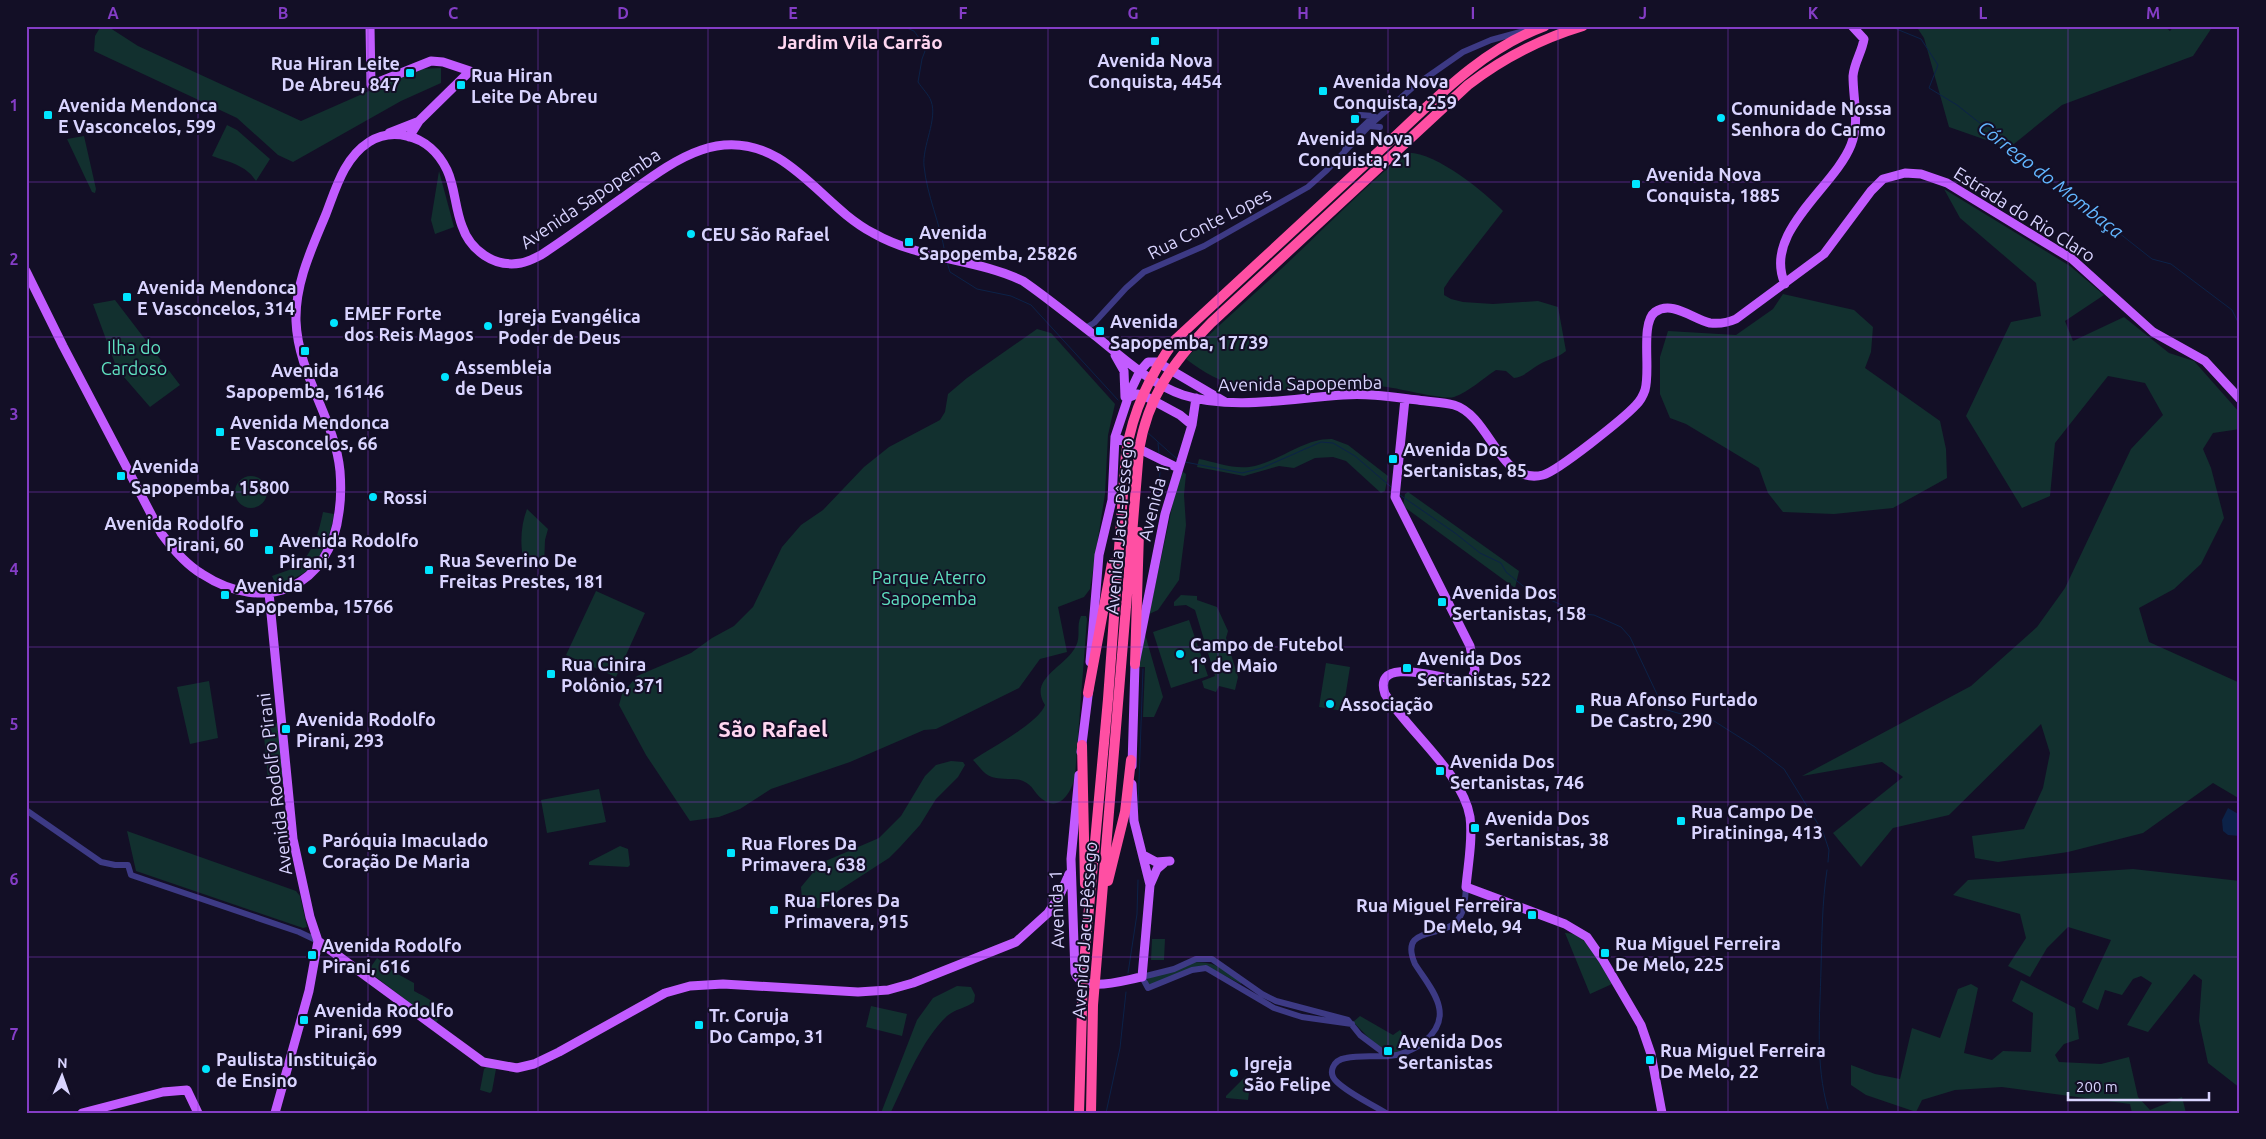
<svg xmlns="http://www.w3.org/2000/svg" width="2266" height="1139" font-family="Ubuntu,sans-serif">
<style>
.green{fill:#12302f}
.water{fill:#0c2248}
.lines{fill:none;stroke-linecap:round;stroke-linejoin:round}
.stream{stroke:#0c2248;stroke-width:1}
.minor{stroke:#3d3a85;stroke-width:6}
.major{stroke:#c25bff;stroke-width:9}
.highway{stroke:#ff4fa3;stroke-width:10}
.grid{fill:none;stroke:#843dc5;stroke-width:1;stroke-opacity:0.55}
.poi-dot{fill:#00e5ff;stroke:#130f26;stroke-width:2}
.labels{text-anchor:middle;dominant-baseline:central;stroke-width:4;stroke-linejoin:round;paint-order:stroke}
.poi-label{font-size:18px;font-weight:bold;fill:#d9d4ff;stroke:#130f26;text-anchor:start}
.street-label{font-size:18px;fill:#d9d4ff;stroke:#130f26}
.park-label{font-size:18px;fill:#5fe0c0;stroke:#130f26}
.neighbourhood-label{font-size:19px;font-weight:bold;fill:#ffd6f0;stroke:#130f26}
.water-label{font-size:19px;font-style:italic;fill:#62b6ff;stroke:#130f26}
.district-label{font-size:22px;font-weight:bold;fill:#ffd6f0;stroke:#130f26}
.neatline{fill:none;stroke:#843dc5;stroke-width:2}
.grid-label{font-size:16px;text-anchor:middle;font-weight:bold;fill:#843dc5}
</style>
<rect width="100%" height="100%" fill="#130f26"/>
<path class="green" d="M101 26H107L138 46 301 121 419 69 441 68V83L401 101 293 162 278 155 237 118 94 51 95 36Z
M1916 26H2164L2170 31 2174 26H2213L2193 56 2062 105 2009 148 1949 127 1924 38Z
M227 125 237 130 270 159 256 181C246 165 229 162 212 156Z
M84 136 96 189 95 193 92 192 67 139Z
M1405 153C1432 149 1485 192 1503 211L1450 279 1444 288V295L1451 299 1463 302 1493 304 1538 301 1558 307 1566 351C1558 358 1549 359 1540 364 1531 369 1524 377 1514 378L1506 371 1496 370C1483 378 1469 392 1454 397 1444 400 1402 389 1387 387 1339 381 1291 396 1243 387 1221 382 1204 373 1186 359 1211 331 1239 308 1266 283 1313 240 1357 194 1405 153Z
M439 171 454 227 435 234 431 220Z
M1944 189 2070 266 2104 295 2065 321 2073 341 2124 317 2169 353 2194 361 2240 413V429L2213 433 2203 449 2211 468 2224 518 2201 564 2174 589 2139 608 2149 642 2240 683V799L2213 783 2143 833 2068 852 1998 862 1975 858 1972 836 2024 829 2043 788 2050 753 2041 724 1949 815 1893 828 1861 867 1833 833 1903 777 1882 762 1802 776 1971 686 2037 627 2065 588 2131 449 2163 415 2145 383 2108 376 2055 443 2050 496 2022 508 1966 416 2011 322 2041 316 2036 283 1960 218Z
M1783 294 1854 310 1873 327 1871 352 1865 368 1940 421 1946 449 1947 478 1893 508 1834 514 1783 512 1768 493 1759 468 1686 424 1670 418 1660 394V357L1668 331 1736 335 1773 309Z
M115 300 180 385 150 407 117 369 93 304Z
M1037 329 1051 333 1115 404 1108 435 1105 494 1090 589 1084 597 1058 607 1067 652 1040 659 1019 688 936 729 924 730 850 762 771 789 740 809 719 817 690 821 646 755 619 705 622 694 637 676 691 653 712 638 734 626 753 607 782 547 801 525 823 510 864 467 889 447 940 420 945 412 948 394 967 378Z
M1332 439 1348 445 1388 476 1385 491 1381 493 1346 461 1333 457 1315 458 1294 468 1279 466 1244 476 1197 467 1199 459C1215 462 1233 469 1249 467 1278 463 1303 438 1332 439Z
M1183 472 1186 474 1184 495 1186 525 1179 580 1158 610 1149 614 1179 475Z
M235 492a16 16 0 1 1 32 0a16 16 0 1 1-32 0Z
M1408 492 1519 571 1515 588 1403 506 1405 494Z
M527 509 548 529 545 540 544 567 527 569C519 552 520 527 527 509Z
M323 512 334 514C330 535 324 559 305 572 297 578 285 581 276 585L272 576C280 573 291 570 298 565 314 552 319 531 323 512Z
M596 591 645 613 616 677 566 655Z
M1181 595 1197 596V600L1217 607 1228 631 1226 638 1238 677 1235 690 1219 686 1216 692 1204 688 1202 681 1215 676 1195 610 1186 605 1174 606V602Z
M1081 616H1086L1087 619 1075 776C1072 791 1060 813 1042 799 1034 793 1033 785 1023 781 1018 779 1013 779 1008 779 985 778 986 774 973 760 989 749 1039 723 1045 705 1028 678 1065 668 1076 646 1081 636 1076 626 1081 616Z
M1189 620 1208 676 1171 688 1153 632Z
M1145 634 1163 697 1154 717H1143L1145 667H1139Z
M1326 663 1350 667 1343 711 1319 707Z
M209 681 218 738 190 744 177 687Z
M277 723 286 785 268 779 263 725Z
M951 761 963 762 965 765 958 777 936 799 920 825 900 847 889 858 838 891 826 907 817 908 802 899 801 887 821 863 879 838 901 816 925 776 936 765Z
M599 789 606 822 547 833 541 800Z
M127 831 296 891 300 896 307 927 303 928 136 871Z
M620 846 628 849 630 865 628 867 589 865V862Z
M2133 869 2240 881V1088L2208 1063 2199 1021 2202 980 2194 974 2148 1032 2127 1025 2152 983 2141 976 2133 979 2122 995 2105 990 2098 1010 2082 1002 2111 940 2068 927 2047 948 2030 977 2008 966 2026 938 2020 914 1953 895 1968 880Z
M1565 933C1589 932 1601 967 1612 984L1590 994Z
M1152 939H1165L1164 960H1151Z
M377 958 394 972 414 983V991C427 998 447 1006 436 1023L368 971Z
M1189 962C1216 962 1219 966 1241 981V984L1206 966 1149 985 1147 979Z
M2021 980 2075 1008 2079 1039 2064 1044 2055 1055 2059 1062 2101 1064 2129 1057 2138 1097 2150 1110 2182 1097 2186 1113H2132L2130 1104 2002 1087 1955 1090 1922 1100 1916 1112 1866 1095 1851 1085V1065L1875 1074 1900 1079 1912 1028 1940 1038 1958 989 1971 984 1978 988 1964 1053 1992 1060 2003 1051 2031 1052 2033 1013 2012 1001Z
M957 986 971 987 975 995 974 1002C966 1008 955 1009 947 1016 921 1041 906 1081 891 1112L881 1113 917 1020 933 998Z
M871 1006 907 1014 902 1036 866 1027Z
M1360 1016 1393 1035 1400 1030 1409 1044C1404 1048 1398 1053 1391 1053 1381 1053 1361 1029 1353 1022Z
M487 1066 496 1069 492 1091 490 1093 480 1090 484 1069Z
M1246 1076 1250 1085 1248 1100 1226 1098V1096Z"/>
<path class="water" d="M2228 808 2240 815V836L2228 835 2223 831 2222 820Z"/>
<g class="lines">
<path class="stream" d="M902 26 914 31 924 45 925 51 922 59 918 82C922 88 929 95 931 101 938 119 922 146 924 166 927 196 940 223 945 253
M1889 26 1921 39 1938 65 1929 88 1957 105 2152 259 2171 264 2232 310 2240 326
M947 262 950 272 977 289 1011 296 1031 305 1118 400
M1147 432 1177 459
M1158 443 1159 453
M1185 462 1242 473 1262 468 1321 442 1333 443 1355 456 1391 487
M1400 495 1455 533 1480 553 1501 563 1506 572 1528 590 1564 606 1570 613 1594 615 1621 627 1630 637 1664 709 1681 714H1703L1755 747 1784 769 1823 832 1829 850 1828 862
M1157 513 1160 472
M1138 809 1143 669
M1827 870C1822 903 1822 935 1821 969 1820 1015 1815 1064 1828 1109
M1128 973 1137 914 1138 880
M1106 1113 1120 1048 1126 992"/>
<path class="minor" d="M1410 89 1463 52 1491 40 1527 30
M1360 115 1374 116
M1369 126 1380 127
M1345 150 1352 137 1372 118
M1085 328 1094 323 1126 288 1144 272 1204 246 1308 187 1327 170 1371 124 1412 88
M26 810 101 862 115 865H128L131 875 299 932 318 941
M1352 1024 1302 1017 1274 1008 1206 968 1192 970 1148 988 1142 977 1174 969 1196 959H1212L1262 994 1276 1001 1348 1020 1360 1035 1388 1056
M1386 1113C1370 1103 1351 1095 1337 1082 1327 1073 1333 1060 1346 1058 1360 1055 1374 1057 1388 1056 1412 1055 1445 1034 1439 1007 1436 992 1423 977 1415 964 1399 927 1438 938 1455 923 1465 914 1465 899 1466 887"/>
<path class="major" d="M370 26 371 85 431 61 443 62 470 71 419 121 409 137
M389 133 417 122
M26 271 63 346 161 533C172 548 185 564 202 574 265 615 330 588 339 512 341 499 341 484 340 471 335 419 298 375 296 321 295 283 312 248 326 214 336 188 344 158 369 142 380 135 394 133 407 136 425 140 439 153 447 170 455 187 455 208 462 226 470 250 494 268 521 263 528 262 535 258 541 255 569 237 595 217 622 198 670 164 718 123 778 158 813 179 837 214 873 233 920 260 975 258 1023 281 1049 299 1073 319 1098 338 1124 359 1151 384 1183 395 1233 411 1292 398 1343 395 1368 393 1393 397 1418 400 1430 402 1442 402 1454 405 1491 416 1499 486 1543 475 1558 471 1624 418 1636 405 1640 401 1643 396 1645 390 1651 371 1640 323 1655 312 1672 300 1693 319 1710 323 1719 324 1727 323 1736 319L1824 254 1871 191 1883 179 1905 173 1921 174 1947 183 2072 259 2153 332 2205 361 2240 399
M1785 284C1762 232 1834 188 1851 145 1860 123 1853 99 1853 76 1854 63 1862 52 1864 39L1852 26
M1115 355 1124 371 1125 397
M1127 398 1137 394 1143 395 1180 415 1192 425
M1405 399 1395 497 1470 646 1475 670 1472 678 1466 681C1448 681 1371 653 1385 694 1409 732 1463 774 1470 817 1473 840 1468 864 1466 887L1565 924 1587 937 1603 960 1641 1025 1651 1054 1662 1113
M1115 437 1178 468
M269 593 293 839 310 917 318 941 309 991 275 1113
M1090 662 1099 555 1112 500 1115 437 1130 392 1140 371 1148 362H1157L1225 402
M1081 752 1089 688
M1132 766 1135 664 1165 514 1192 425 1196 398
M1079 775 1071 859 1075 973C1083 994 1124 980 1142 977L1150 885 1134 821 1132 784
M1143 855 1156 862 1170 861
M1150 885 1157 869 1164 863
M318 941 483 1062 517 1068 534 1064 559 1052 665 993 690 986 723 984 858 992 888 990 913 983 1016 942 1048 913 1060 895 1069 874
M82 1113 163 1092 187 1090 198 1113"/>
<path class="highway" d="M1135 664 1139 532
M1088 693 1112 563
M1082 745 1085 884
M1108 881 1125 812 1131 760
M1079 1113 1083 974 1108 699 1126 453C1133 410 1150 375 1175 340 1242 278 1309 216 1376 154 1428 107 1477 51 1545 26
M1091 1113 1093 1005 1139 450C1148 396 1173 362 1211 323L1468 85C1503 58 1540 39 1583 26"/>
</g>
<path class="grid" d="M198 26V1113M368 26V1113M538 26V1113M708 26V1113M878 26V1113M1048 26V1113M1218 26V1113M1388 26V1113M1558 26V1113M1728 26V1113M1898 26V1113M2068 26V1113M26 182H2240M26 337H2240M26 492H2240M26 647H2240M26 802H2240M26 957H2240"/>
<g class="poi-dot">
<rect x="1150" y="36" width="10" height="10" rx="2.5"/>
<rect x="405" y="68" width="10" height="10" rx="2.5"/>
<rect x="456" y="80" width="10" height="10" rx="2.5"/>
<rect x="1318" y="86" width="10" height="10" rx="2.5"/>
<rect x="43" y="110" width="10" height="10" rx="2.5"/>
<circle cx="1721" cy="118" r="5"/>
<rect x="1350" y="114" width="10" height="10" rx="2.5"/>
<rect x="1631" y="179" width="10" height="10" rx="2.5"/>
<circle cx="691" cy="234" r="5"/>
<rect x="904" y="237" width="10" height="10" rx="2.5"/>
<rect x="122" y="292" width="10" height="10" rx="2.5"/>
<circle cx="334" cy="323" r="5"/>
<circle cx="488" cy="326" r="5"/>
<rect x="1095" y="326" width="10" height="10" rx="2.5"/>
<rect x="300" y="346" width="10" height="10" rx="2.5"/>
<circle cx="445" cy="377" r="5"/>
<rect x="215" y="427" width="10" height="10" rx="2.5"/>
<rect x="1388" y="454" width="10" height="10" rx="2.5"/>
<rect x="116" y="471" width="10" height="10" rx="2.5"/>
<circle cx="373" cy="497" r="5"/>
<rect x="249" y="528" width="10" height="10" rx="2.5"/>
<rect x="264" y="545" width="10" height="10" rx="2.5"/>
<rect x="424" y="565" width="10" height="10" rx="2.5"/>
<rect x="220" y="590" width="10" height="10" rx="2.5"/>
<rect x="1437" y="597" width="10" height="10" rx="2.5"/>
<circle cx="1180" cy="654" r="5"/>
<rect x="1402" y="663" width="10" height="10" rx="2.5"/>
<rect x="546" y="669" width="10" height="10" rx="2.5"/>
<circle cx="1330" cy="704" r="5"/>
<rect x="1575" y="704" width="10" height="10" rx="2.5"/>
<rect x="281" y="724" width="10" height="10" rx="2.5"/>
<rect x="1435" y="766" width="10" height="10" rx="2.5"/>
<rect x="1676" y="816" width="10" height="10" rx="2.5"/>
<rect x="1470" y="823" width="10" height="10" rx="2.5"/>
<circle cx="312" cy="850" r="5"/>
<rect x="726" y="848" width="10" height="10" rx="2.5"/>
<rect x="769" y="905" width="10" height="10" rx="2.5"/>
<rect x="1527" y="910" width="10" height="10" rx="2.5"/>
<rect x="1600" y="948" width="10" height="10" rx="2.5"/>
<rect x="307" y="950" width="10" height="10" rx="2.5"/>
<rect x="299" y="1015" width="10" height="10" rx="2.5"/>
<rect x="694" y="1020" width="10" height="10" rx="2.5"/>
<rect x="1383" y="1046" width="10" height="10" rx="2.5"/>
<rect x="1645" y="1055" width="10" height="10" rx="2.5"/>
<circle cx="206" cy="1069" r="5"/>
<circle cx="1234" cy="1073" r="5"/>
</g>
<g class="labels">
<g class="poi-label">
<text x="1155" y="60" text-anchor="middle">Avenida Nova<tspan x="1155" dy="21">Conquista, 4454</tspan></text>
<text x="400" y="63" text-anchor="end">Rua Hiran Leite<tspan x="400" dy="21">De Abreu, 847</tspan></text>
<text x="471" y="75">Rua Hiran<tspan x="471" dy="21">Leite De Abreu</tspan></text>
<text x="1333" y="81">Avenida Nova<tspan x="1333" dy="21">Conquista, 259</tspan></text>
<text x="58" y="105">Avenida Mendonca<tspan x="58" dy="21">E Vasconcelos, 599</tspan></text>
<text x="1731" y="108">Comunidade Nossa<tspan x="1731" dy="21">Senhora do Carmo</tspan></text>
<text x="1355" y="138" text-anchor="middle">Avenida Nova<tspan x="1355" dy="21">Conquista, 21</tspan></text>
<text x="1646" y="174">Avenida Nova<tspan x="1646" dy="21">Conquista, 1885</tspan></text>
<text x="919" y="232">Avenida<tspan x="919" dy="21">Sapopemba, 25826</tspan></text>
<text x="701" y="234">CEU São Rafael</text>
<text x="137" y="287">Avenida Mendonca<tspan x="137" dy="21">E Vasconcelos, 314</tspan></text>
<text x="344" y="313">EMEF Forte<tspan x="344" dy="21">dos Reis Magos</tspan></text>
<text x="498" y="316">Igreja Evangélica<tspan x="498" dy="21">Poder de Deus</tspan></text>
<text x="1110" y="321">Avenida<tspan x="1110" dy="21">Sapopemba, 17739</tspan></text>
<text x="455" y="367">Assembleia<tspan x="455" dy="21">de Deus</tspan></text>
<text x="305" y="370" text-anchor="middle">Avenida<tspan x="305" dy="21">Sapopemba, 16146</tspan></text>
<text x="230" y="422">Avenida Mendonca<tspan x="230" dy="21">E Vasconcelos, 66</tspan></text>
<text x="1403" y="449">Avenida Dos<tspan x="1403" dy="21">Sertanistas, 85</tspan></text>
<text x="131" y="466">Avenida<tspan x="131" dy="21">Sapopemba, 15800</tspan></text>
<text x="383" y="497">Rossi</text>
<text x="244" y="523" text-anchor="end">Avenida Rodolfo<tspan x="244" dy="21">Pirani, 60</tspan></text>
<text x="279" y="540">Avenida Rodolfo<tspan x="279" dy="21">Pirani, 31</tspan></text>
<text x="439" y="560">Rua Severino De<tspan x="439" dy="21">Freitas Prestes, 181</tspan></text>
<text x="235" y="585">Avenida<tspan x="235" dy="21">Sapopemba, 15766</tspan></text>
<text x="1452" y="592">Avenida Dos<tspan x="1452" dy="21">Sertanistas, 158</tspan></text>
<text x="1190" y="644">Campo de Futebol<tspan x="1190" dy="21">1° de Maio</tspan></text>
<text x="1417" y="658">Avenida Dos<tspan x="1417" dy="21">Sertanistas, 522</tspan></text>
<text x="561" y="664">Rua Cinira<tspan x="561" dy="21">Polônio, 371</tspan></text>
<text x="1590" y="699">Rua Afonso Furtado<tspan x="1590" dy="21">De Castro, 290</tspan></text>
<text x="1340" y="704">Associação</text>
<text x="296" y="719">Avenida Rodolfo<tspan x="296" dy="21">Pirani, 293</tspan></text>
<text x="1450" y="761">Avenida Dos<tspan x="1450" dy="21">Sertanistas, 746</tspan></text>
<text x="1691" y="811">Rua Campo De<tspan x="1691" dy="21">Piratininga, 413</tspan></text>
<text x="1485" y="818">Avenida Dos<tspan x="1485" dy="21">Sertanistas, 38</tspan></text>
<text x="322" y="840">Paróquia Imaculado<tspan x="322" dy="21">Coração De Maria</tspan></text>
<text x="741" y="843">Rua Flores Da<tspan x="741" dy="21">Primavera, 638</tspan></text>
<text x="784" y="900">Rua Flores Da<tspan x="784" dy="21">Primavera, 915</tspan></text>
<text x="1522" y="905" text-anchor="end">Rua Miguel Ferreira<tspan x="1522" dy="21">De Melo, 94</tspan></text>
<text x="1615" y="943">Rua Miguel Ferreira<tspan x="1615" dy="21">De Melo, 225</tspan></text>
<text x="322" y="945">Avenida Rodolfo<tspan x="322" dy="21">Pirani, 616</tspan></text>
<text x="314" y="1010">Avenida Rodolfo<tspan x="314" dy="21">Pirani, 699</tspan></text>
<text x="709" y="1015">Tr. Coruja<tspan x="709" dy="21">Do Campo, 31</tspan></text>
<text x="1398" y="1041">Avenida Dos<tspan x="1398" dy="21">Sertanistas</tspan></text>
<text x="1660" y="1050">Rua Miguel Ferreira<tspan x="1660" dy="21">De Melo, 22</tspan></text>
<text x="216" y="1059">Paulista Instituição<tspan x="216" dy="21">de Ensino</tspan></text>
<text x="1244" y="1063">Igreja<tspan x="1244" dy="21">São Felipe</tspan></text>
</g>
<g class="street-label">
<text transform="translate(590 198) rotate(-34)">Avenida Sapopemba</text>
<text transform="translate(2025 214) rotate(32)">Estrada do Rio Claro</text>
<text transform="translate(1209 223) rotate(-27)">Rua Conte Lopes</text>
<text transform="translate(1300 383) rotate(-1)">Avenida Sapopemba</text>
<text transform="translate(1153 502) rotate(-76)">Avenida 1</text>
<text transform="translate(1119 526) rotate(-85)">Avenida Jacu-Pêssego</text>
<text transform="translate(274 784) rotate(-97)">Avenida Rodolfo Pirani</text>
<text transform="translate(1056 909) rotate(-92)">Avenida 1</text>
<text transform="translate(1084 930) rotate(-86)">Avenida Jacu-Pêssego</text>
</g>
<g class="park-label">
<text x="134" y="347">Ilha do<tspan x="134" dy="21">Cardoso</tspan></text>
<text x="929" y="577">Parque Aterro<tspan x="929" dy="21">Sapopemba</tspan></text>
</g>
<g class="neighbourhood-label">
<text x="860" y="42">Jardim Vila Carrão</text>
</g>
<g class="water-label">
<text transform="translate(2051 179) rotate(38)">Córrego do Mombaça</text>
</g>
<g class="district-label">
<text x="773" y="728">São Rafael</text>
</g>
</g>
<rect width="2266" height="1139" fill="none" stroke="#130f26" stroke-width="55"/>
<g transform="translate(62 1076) rotate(2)" stroke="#130f26" stroke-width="4" paint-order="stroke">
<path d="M0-4L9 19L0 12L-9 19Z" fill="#d9d4ff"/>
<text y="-8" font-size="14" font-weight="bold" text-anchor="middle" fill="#d9d4ff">N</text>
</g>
<path d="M2068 1092v8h141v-8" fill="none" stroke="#d9d4ff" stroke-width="2.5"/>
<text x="2076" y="1092" font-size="15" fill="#d9d4ff" stroke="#130f26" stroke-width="4" paint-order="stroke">200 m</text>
<rect x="28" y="28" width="2210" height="1084" class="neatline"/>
<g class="grid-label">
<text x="113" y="19">A</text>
<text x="283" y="19">B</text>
<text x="453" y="19">C</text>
<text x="623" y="19">D</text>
<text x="793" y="19">E</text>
<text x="963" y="19">F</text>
<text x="1133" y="19">G</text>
<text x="1303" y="19">H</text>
<text x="1473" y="19">I</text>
<text x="1643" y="19">J</text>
<text x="1813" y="19">K</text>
<text x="1983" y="19">L</text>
<text x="2153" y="19">M</text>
<text x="14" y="111">1</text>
<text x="14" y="265">2</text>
<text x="14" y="420">3</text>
<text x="14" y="575">4</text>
<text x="14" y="730">5</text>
<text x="14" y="885">6</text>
<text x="14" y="1040">7</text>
</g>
</svg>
